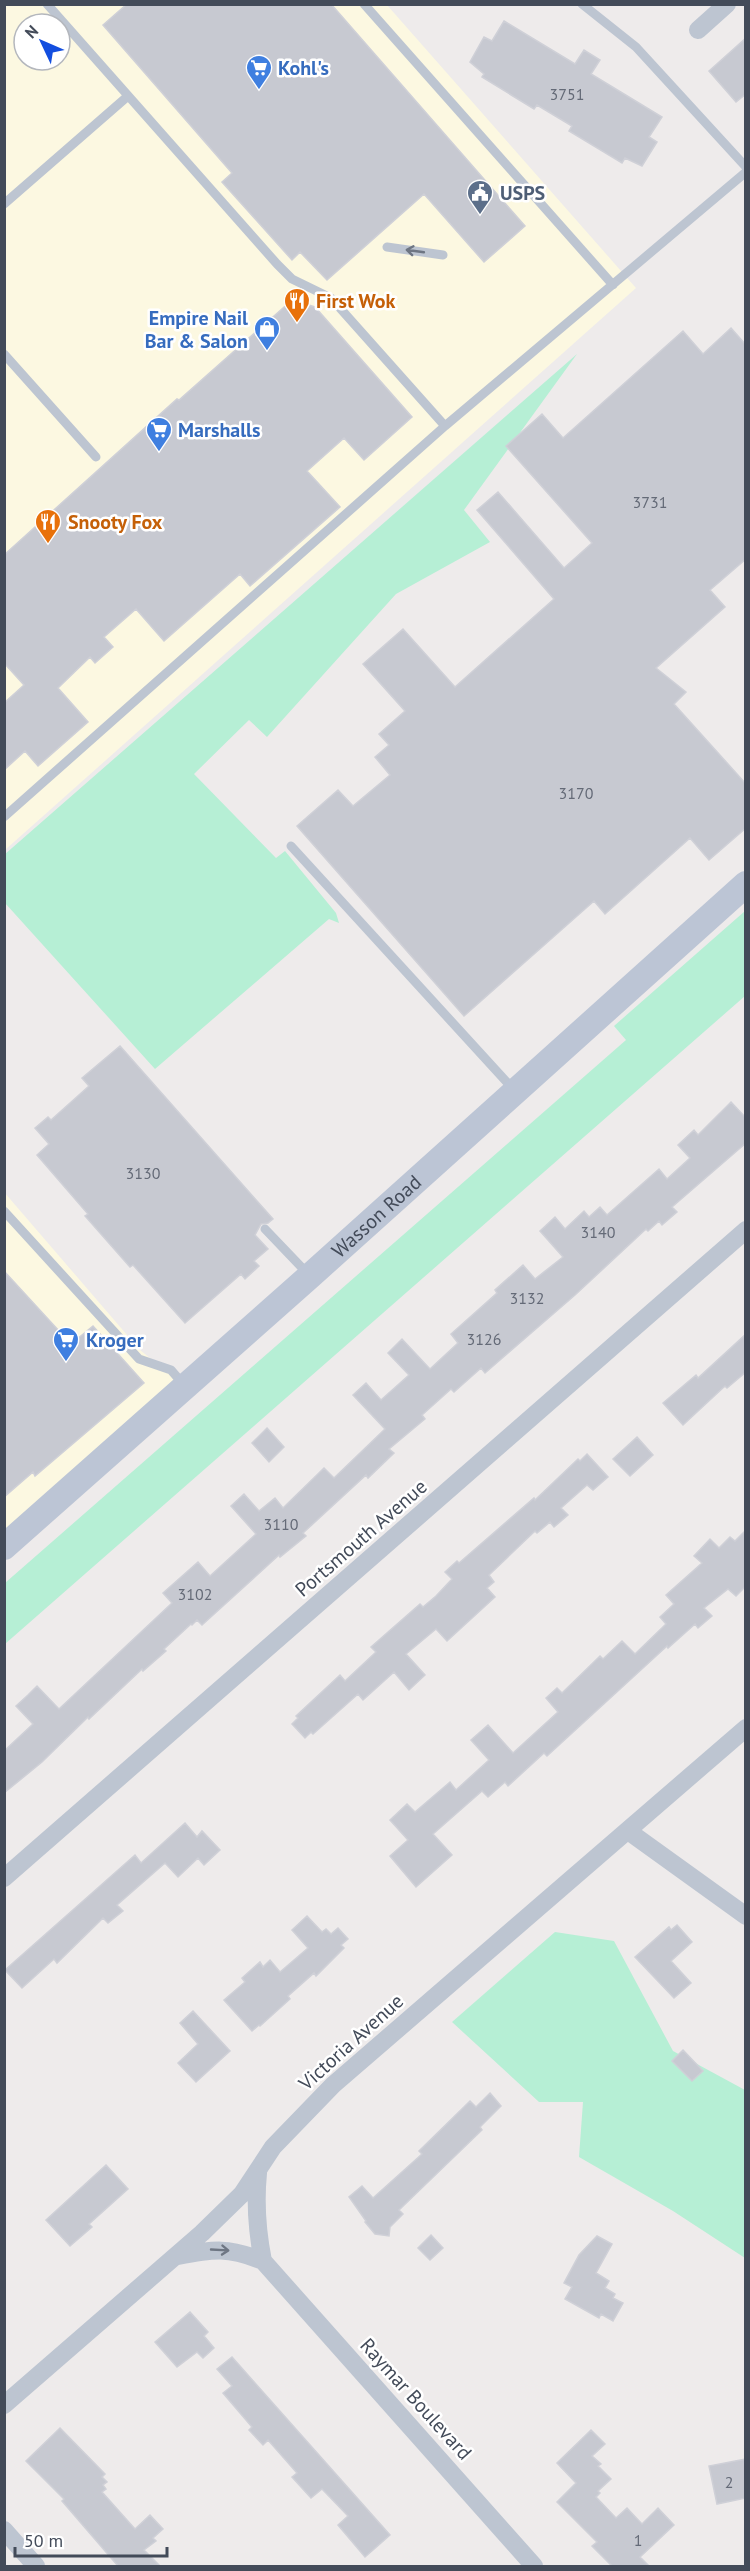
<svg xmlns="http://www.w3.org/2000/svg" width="750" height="2571" font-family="'PT Sans',sans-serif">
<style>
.commercial{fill:#fcf8e1;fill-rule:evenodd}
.green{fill:#b6efd5}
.building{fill:#c7c9d1;stroke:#cfd0d7;stroke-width:1.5}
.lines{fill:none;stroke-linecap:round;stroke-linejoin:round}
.lane{stroke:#bdc5d1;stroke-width:9}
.street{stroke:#bdc5d1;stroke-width:18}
.secondary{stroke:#bcc5d5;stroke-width:26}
.oneway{stroke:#6e7683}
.labels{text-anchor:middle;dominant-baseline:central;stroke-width:5;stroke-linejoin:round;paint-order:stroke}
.number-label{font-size:16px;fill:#646a77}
.shop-label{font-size:20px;font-weight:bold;fill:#366cbe;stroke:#fff;text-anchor:start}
.service-label{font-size:20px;font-weight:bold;fill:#4e5e75;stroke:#fff;text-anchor:start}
.food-label{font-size:20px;font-weight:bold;fill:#c56008;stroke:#fff;text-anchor:start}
.street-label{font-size:20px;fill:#434b59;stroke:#fff}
</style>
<rect width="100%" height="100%" fill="#eeebeb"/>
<path class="commercial" d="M5 5H387L636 288 5 850ZM24 24H60V60H24Z
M4 1192 140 1350 186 1387 4 1547Z"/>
<path class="green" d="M577 354 464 510 490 542 396 594 267 737 249 720 194 774 276 858 285 851 336 913 339 923 329 919 155 1069 5 903 4 855Z
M745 911V996L5 1644V1583L626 1040 614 1026Z
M555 1932 614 1941 673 2051 745 2090V2258L673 2211 579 2157 583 2102H539L452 2022Z"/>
<path class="building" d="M127 4H331L525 226 484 262 424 194 327 280 300 252 292 260 222 182 232 173 103 25Z
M504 21 575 64 584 50 600 60 591 74 662 117 649 137 657 142 642 166 625 158 622 163 569 131 572 126 537 105 534 109 482 77 484 74 470 62 484 37 492 41Z
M746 38V94L736 102 709 71Z
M292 300 315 307 412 417 364 460 344 438 307 471 340 507 250 586 240 574 164 641 136 609 104 637 113 647 95 663 90 657 58 688 88 722 38 766 25 751 4 770V703L24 685 4 663V555L177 399 179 400Z
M731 328 746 345V559L710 590 725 607 656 668 686 692 674 704 746 784V828L709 860 690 838 605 914 594 901 464 1016 297 826 338 790 353 806 390 775 375 757 389 745 379 734 405 711 363 664 403 629 455 687 554 599 477 510 498 492 564 568 592 543 506 446 542 414 563 438 683 331 703 354Z
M120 1046 273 1219 268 1223 261 1224 255 1235 268 1249 254 1261 259 1266 245 1279 241 1274 185 1323 133 1265 130 1267 85 1216 88 1214 37 1155 49 1144 35 1128 48 1117 51 1120 89 1086 82 1078Z
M731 1102 746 1118V1143L672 1207 677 1212 662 1225 659 1221 648 1231 646 1229 575 1295 485 1373 481 1368 454 1392 451 1389 422 1415 425 1419 389 1449 394 1453 368 1478 366 1475 303 1533 306 1536 280 1557 279 1555 202 1625 197 1620 192 1625 191 1624 164 1649 166 1651 143 1671 142 1669 89 1719 88 1717 42 1762 4 1793V1751L33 1724 16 1706 28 1695 37 1686 59 1709 172 1603 163 1593 198 1562 210 1576 256 1534 231 1506 244 1494 259 1511 275 1498 283 1508 324 1468 334 1478 385 1429 353 1395 366 1383 381 1400 409 1375 388 1353 402 1339 430 1369 458 1343 451 1334 497 1293 495 1290 523 1265 535 1279 563 1257 540 1231 555 1217 565 1229 584 1211 589 1217 600 1207 607 1215 659 1169 667 1179 690 1158 678 1145 694 1130 698 1135Z
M4 1271 71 1344 93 1326 144 1383 35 1476 33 1472 4 1497Z
M746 1334V1372L727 1388 725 1386 683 1425 663 1403 696 1375 698 1378Z
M267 1428 284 1447 269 1462 252 1443Z
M637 1437 653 1455 630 1476 613 1459Z
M587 1454 608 1477 593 1490 587 1485 561 1508 568 1515 554 1527 550 1522 537 1533 535 1531 489 1575 494 1582 487 1588 495 1597 447 1641 436 1629 406 1654 425 1675 409 1690 394 1672 363 1700 358 1694 313 1734 311 1732 305 1738 292 1724 298 1718 296 1716 340 1675 345 1681 376 1652 371 1647 420 1604 423 1607 436 1596 452 1579 445 1572 457 1561 459 1563 534 1498 535 1500 578 1459 580 1461Z
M746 1530V1586L736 1596 728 1589 704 1608 712 1616 698 1628 695 1624 668 1648 667 1646 547 1756 544 1753 508 1786 505 1782 488 1797 482 1791 433 1834 452 1855 416 1887 390 1856 408 1840 390 1820 407 1804 415 1812 450 1782 456 1790 489 1760 471 1740 488 1725 513 1753 558 1712 546 1698 557 1688 562 1693 600 1656 603 1659 622 1641 635 1654 666 1624 660 1617 674 1604 666 1595 702 1563 694 1556 710 1539 719 1548 730 1537 735 1541Z
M185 1823 197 1837 202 1831 220 1850 204 1865 198 1858 178 1877 165 1863 117 1905 123 1911 108 1923 103 1918 57 1963 54 1959 22 1988 5 1970 135 1855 141 1863Z
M307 1916 322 1932 326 1929 331 1934 338 1928 348 1939 341 1945 344 1948 316 1976 314 1973 288 1996 290 1999 260 2026 259 2025 252 2031 224 2000 245 1982 242 1978 260 1962 263 1967 270 1960 280 1972 308 1948 292 1930Z
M677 1925 692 1942 671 1961 691 1983 674 1998 635 1957 669 1927 671 1930Z
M193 2011 230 2051 196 2082 178 2063 198 2044 180 2023Z
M683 2050 703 2071 692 2081 672 2061Z
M490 2093 501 2106 480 2127 482 2130 399 2210 403 2214 390 2227 389 2236 375 2234 365 2222 366 2221 349 2197 362 2186 373 2198 422 2154 419 2151 470 2101 476 2107Z
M106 2165 128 2189 89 2224 92 2227 70 2246 46 2220Z
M431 2235 443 2248 430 2260 418 2248Z
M597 2236 612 2244 596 2273 609 2281 605 2288 615 2294 613 2298 623 2303 613 2321 601 2314 599 2318 565 2299 572 2287 564 2283 579 2255Z
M190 2312 208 2332 204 2336 214 2348 203 2358 197 2352 177 2367 155 2342Z
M232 2357 390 2535 365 2557 338 2525 348 2516 322 2489 311 2498 292 2477 297 2473 268 2440 263 2445 249 2430 252 2427 223 2393 232 2386 217 2369Z
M60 2428 105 2474 102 2477 107 2482 103 2485 106 2489 102 2492 135 2529 150 2515 163 2529 153 2538 156 2541 144 2550 160 2566H118L62 2501 64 2499 26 2461Z
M591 2430 605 2444 592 2456 601 2464 598 2466 611 2479 598 2491 600 2493 596 2497 616 2518 627 2508 642 2524 658 2508 674 2525 640 2557 649 2566H612L592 2546 597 2542 557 2502 576 2483 557 2463Z
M746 2459V2498L717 2504 709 2466Z"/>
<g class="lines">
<path class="lane" d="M47 4 277 264 292 279 331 298 445 426
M364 4 613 285
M582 4 636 47 746 167
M4 204 128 96
M387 247 443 255
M4 354 96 457
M4 817 445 426 746 172
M291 846 514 1090
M4 1211 139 1359 171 1370 184 1385
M265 1229 309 1275"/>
<path class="street" d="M698 30 727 4
M628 1831 746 1916
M4 1878 746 1230
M258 2173C255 2203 257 2231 263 2261
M178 2256C214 2249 228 2247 263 2261L534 2566
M4 2405 202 2233 242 2194 273 2147 333 2085 746 1728
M4 2530 36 2566"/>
<path class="secondary" id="s1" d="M4 1547 310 1276 746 884"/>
</g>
<defs><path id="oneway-shaft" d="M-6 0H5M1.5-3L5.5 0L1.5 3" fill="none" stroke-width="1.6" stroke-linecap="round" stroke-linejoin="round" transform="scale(1.5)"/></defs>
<g class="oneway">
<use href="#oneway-shaft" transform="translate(415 251) rotate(-172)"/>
<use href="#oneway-shaft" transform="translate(220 2250) rotate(3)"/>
</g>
<defs>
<symbol id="supermarket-pin" viewBox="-11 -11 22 30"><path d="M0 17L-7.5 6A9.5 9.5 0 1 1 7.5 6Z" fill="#3f7fe0" stroke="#fff"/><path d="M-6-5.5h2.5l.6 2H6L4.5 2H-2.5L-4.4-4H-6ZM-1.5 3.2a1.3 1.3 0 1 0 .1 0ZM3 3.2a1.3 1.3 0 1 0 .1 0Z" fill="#fff"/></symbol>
<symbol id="civic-pin" viewBox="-11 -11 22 30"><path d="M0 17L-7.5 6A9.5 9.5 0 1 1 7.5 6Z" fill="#5c6f8a" stroke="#fff"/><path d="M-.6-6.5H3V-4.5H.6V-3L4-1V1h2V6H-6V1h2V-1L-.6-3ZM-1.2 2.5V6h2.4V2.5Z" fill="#fff"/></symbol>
<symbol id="restaurant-pin" viewBox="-11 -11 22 30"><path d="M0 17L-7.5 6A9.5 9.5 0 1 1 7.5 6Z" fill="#e8710a" stroke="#fff"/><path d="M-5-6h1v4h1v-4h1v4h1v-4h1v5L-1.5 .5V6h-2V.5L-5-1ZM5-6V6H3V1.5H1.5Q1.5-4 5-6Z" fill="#fff"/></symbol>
<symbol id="shop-pin" viewBox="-11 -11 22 30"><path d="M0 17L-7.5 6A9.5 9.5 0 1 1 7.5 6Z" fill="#3f7fe0" stroke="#fff"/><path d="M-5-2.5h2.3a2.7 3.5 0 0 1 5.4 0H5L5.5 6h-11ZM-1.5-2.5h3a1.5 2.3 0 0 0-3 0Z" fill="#fff"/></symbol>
</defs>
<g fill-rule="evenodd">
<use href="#supermarket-pin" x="244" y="53" width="30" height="40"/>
<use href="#civic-pin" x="465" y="178" width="30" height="40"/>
<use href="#restaurant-pin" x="282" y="286" width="30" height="40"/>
<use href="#shop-pin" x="252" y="314" width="30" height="40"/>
<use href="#supermarket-pin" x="144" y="415" width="30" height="40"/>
<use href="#restaurant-pin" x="33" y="507" width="30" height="40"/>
<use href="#supermarket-pin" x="51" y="1325" width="30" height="40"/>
</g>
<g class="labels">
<g class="number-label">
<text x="567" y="94">3751</text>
<text x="650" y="502">3731</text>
<text x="576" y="793">3170</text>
<text x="143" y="1173">3130</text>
<text x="598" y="1232">3140</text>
<text x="527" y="1298">3132</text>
<text x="484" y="1339">3126</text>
<text x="281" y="1524">3110</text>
<text x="195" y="1594">3102</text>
<text x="729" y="2482">2</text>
<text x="638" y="2540">1</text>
</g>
<g class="shop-label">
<text x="278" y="68">Kohl's</text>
<text x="248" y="318" text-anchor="end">Empire Nail<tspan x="248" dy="23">Bar &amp; Salon</tspan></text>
<text x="178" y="430">Marshalls</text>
<text x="86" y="1340">Kroger</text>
</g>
<g class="service-label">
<text x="500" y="193">USPS</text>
</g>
<g class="food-label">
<text x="316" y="301">First Wok</text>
<text x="68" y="522">Snooty Fox</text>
</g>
<g class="street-label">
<text stroke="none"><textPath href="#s1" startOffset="498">Wasson Road</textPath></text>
<text transform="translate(361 1538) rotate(-41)">Portsmouth Avenue</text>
<text transform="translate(351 2042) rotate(-42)">Victoria Avenue</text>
<text transform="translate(416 2399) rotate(48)">Raymar Boulevard</text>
</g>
</g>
<rect width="750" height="2571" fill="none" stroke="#434b59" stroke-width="12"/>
<g transform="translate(42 42) rotate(314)"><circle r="28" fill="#ffffff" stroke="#b4b7bd" stroke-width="1.5"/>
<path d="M0-4.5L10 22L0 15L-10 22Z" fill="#134edf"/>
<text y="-9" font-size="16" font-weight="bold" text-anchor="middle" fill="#434b59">N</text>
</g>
<path d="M15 2547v9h152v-9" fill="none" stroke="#434b59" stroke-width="3"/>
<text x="24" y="2547" font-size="18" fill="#434b59" stroke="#ffffff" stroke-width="4.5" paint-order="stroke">50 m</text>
</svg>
